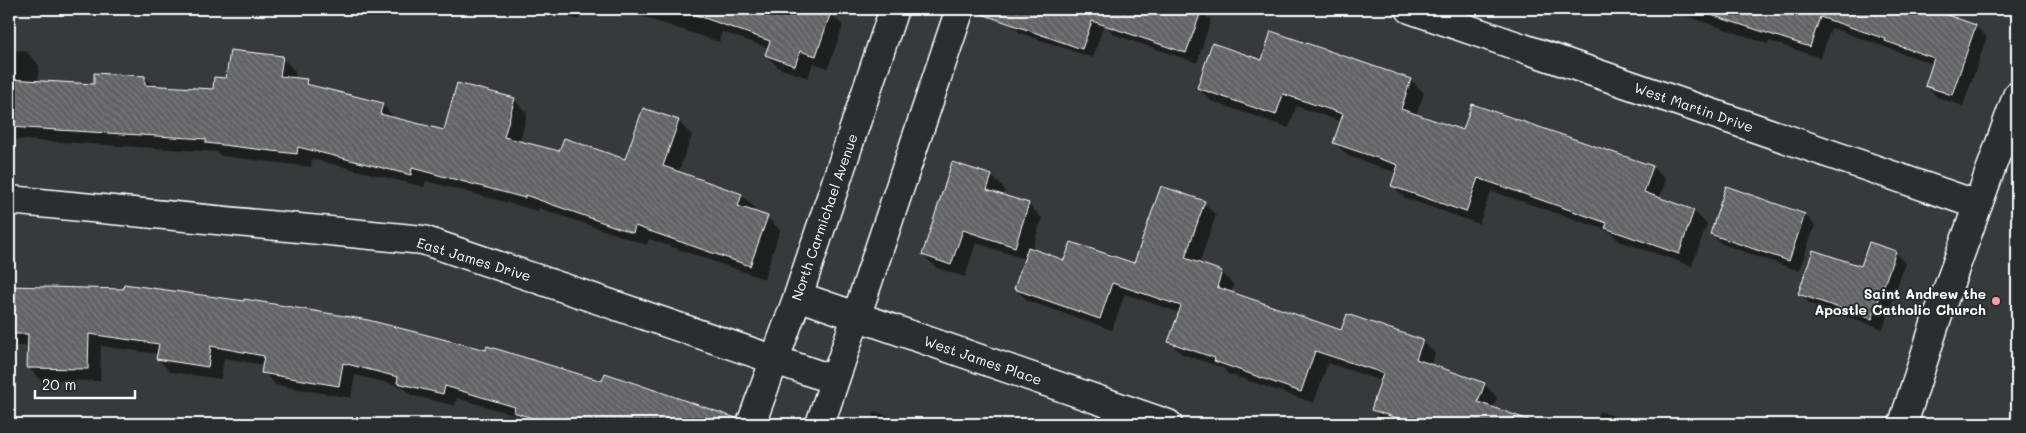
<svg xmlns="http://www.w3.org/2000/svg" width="2026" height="433" font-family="Mali,sans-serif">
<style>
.shadow{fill:#0007}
.building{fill:url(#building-back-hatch);stroke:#fff}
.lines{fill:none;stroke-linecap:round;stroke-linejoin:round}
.minor-casing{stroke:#fff;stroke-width:31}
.minor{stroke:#2a2d2e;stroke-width:28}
.poi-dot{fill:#ff9aa2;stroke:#2a2d2e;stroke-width:2}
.labels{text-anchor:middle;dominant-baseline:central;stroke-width:4;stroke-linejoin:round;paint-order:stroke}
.street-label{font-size:14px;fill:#fff;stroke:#2a2d2e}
.poi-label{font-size:14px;font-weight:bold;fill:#fff;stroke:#2a2d2e;text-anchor:end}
</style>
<defs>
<pattern id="building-back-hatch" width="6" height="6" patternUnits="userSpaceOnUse" patternTransform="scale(1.25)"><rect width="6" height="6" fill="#636465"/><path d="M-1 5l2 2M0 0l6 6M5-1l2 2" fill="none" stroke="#7a7b7c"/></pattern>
</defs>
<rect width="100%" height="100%" fill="#373a3b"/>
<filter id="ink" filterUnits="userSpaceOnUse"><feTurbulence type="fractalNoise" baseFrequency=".02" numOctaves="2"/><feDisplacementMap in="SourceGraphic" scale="10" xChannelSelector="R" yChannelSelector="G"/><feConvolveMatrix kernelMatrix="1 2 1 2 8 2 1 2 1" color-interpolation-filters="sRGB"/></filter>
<g filter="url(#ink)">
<path class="shadow" d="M548 9H582L578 20Z
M619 9H819L830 13 843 26 828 68 813 63 808 78 779 68 766 55 769 48 722 32 719 42Z
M1014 9H1100L1108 16 1110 9H1198L1211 20 1197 63 1115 35 1104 24 1093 58 1020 33 1009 23Z
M1667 9H1926L1975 26 1987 37 1963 106 1937 97 1926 85 1933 64 1831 28 1821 58 1769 41 1768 44Z
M1272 33 1411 80 1424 93 1416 115 1464 132 1652 167 1666 180 1659 199 1694 211 1707 224 1692 266 1619 241 1609 231 1491 191 1479 224 1405 198 1392 185 1397 173 1348 156 1335 143 1342 122 1296 106 1289 128 1211 101 1198 88 1262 61Z
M9 50 26 51 39 65 38 82 95 85 145 77 154 87 214 90 227 79 282 58 295 71V79L306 80 312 87 382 104 395 119 445 131 514 100 527 113 520 142 560 153 626 160 678 121 692 135 678 173 741 195 755 208 753 212 767 217 780 230 764 279 649 239 647 245 539 208 538 211 426 181 424 187 312 159 311 167 221 156 217 152 9 139Z
M992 176 1005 190 1003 196 1029 205 1042 218 1032 250 1065 261 1135 265 1204 203 1216 215 1199 264 1221 272 1234 285 1231 293 1342 331 1422 341 1435 353 1431 366 1484 384 1497 397 1493 408 1541 424H1392L1384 422 1372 409 1381 381 1328 363 1314 403 1228 374 1223 368 1182 354 1170 342 1180 313 1125 294 1112 330 1028 301 1015 289 1025 259 976 243 965 277 937 268 923 255Z
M1805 215 1815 225 1799 271 1722 244 1711 234Z
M1895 252 1905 263 1883 329 1810 304 1800 294Z
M9 287 124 290 710 419 708 424H527L519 416 457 398 455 406 411 395 403 387 355 375 351 398 276 385 263 372 264 365 224 358 221 379 170 372 158 359V354L101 346 100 381 41 380 28 367 29 346H9Z
M874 411 899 420 904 424H870Z
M1599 411 1636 424H1595Z
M1647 419 1664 424H1645Z"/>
<path class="building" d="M691 9H832L816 56 800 51 795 66 765 55 770 41 690 13Z
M980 9H1202L1186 53 1092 21 1082 49 979 13Z
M1709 9H1930L1976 25 1952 95 1925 86 1934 58 1885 41 1886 39 1820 17 1810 47 1708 14Z
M1271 31 1411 79 1401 109 1463 130 1472 104 1653 166 1644 192 1694 210 1679 254 1605 228 1607 223 1478 178 1466 212 1391 186 1398 165 1333 143 1343 114 1283 94 1276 115 1197 88 1212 43 1262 60Z
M230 50 283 56 280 76 307 79 306 84 383 103 380 114 444 130 457 83 515 98 504 137 559 151 564 138 625 159 643 108 679 120 663 166 742 194 738 206 768 216 750 266 635 226 633 233 525 195V198L412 168 411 175 298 147 297 154 206 143V139L9 127V79L94 84V73L145 76V85L213 89 214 77 226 78Z
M952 162 992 175 987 190 1029 203 1015 247 963 230 951 265 922 255Z
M1161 186 1205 201 1185 258 1222 271 1217 287 1341 330 1347 314 1423 340 1416 359 1485 383 1478 402 1529 420V424H1416L1371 410 1383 373 1315 351 1301 392 1214 361 1215 358 1168 342 1181 306 1112 283 1100 319 1014 289 1028 247 1064 260 1071 242 1134 263Z
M1726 186 1805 214 1789 261 1710 234Z
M1869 242 1896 251 1872 319 1798 294 1813 250 1861 266Z
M124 284 244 301V299L368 320 486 350 487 346 602 381 605 373 736 418V424H551L513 412 515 407 445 386 443 394 397 383 398 377 343 363 339 386 261 373 264 356 211 346 208 367 156 359 159 344 89 334 88 369 27 368 28 334H9V286L123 289Z"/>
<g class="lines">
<defs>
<path id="minor" d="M1410 9 1978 205
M9 200 423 240 834 380
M798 296 1168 424
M751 424 798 296 894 9
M820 424 960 9
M1903 424 1935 324 2017 96"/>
</defs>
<use href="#minor" class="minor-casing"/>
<use href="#minor" class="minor"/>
</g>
</g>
<circle class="poi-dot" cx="1996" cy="301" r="5"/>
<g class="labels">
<g class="street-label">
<text transform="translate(1694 107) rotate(19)">West Martin Drive</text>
<text transform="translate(824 217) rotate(-71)">North Carmichael Avenue</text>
<text transform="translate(474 259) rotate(17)">East James Drive</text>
<text transform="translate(983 360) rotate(19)">West James Place</text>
</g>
<g class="poi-label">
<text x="1986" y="293">Saint Andrew the<tspan x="1986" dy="16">Apostle Catholic Church</tspan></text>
</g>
</g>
<rect width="2026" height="433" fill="none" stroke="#2a2d2e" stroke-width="30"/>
<rect x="15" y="15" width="1996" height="403" fill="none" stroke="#fff" stroke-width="2" filter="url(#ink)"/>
<path d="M35 390v8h100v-8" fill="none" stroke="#ffffff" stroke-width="2.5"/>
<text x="42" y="390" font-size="15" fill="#ffffff" stroke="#2a2d2e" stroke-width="4" paint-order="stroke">20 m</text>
</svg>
